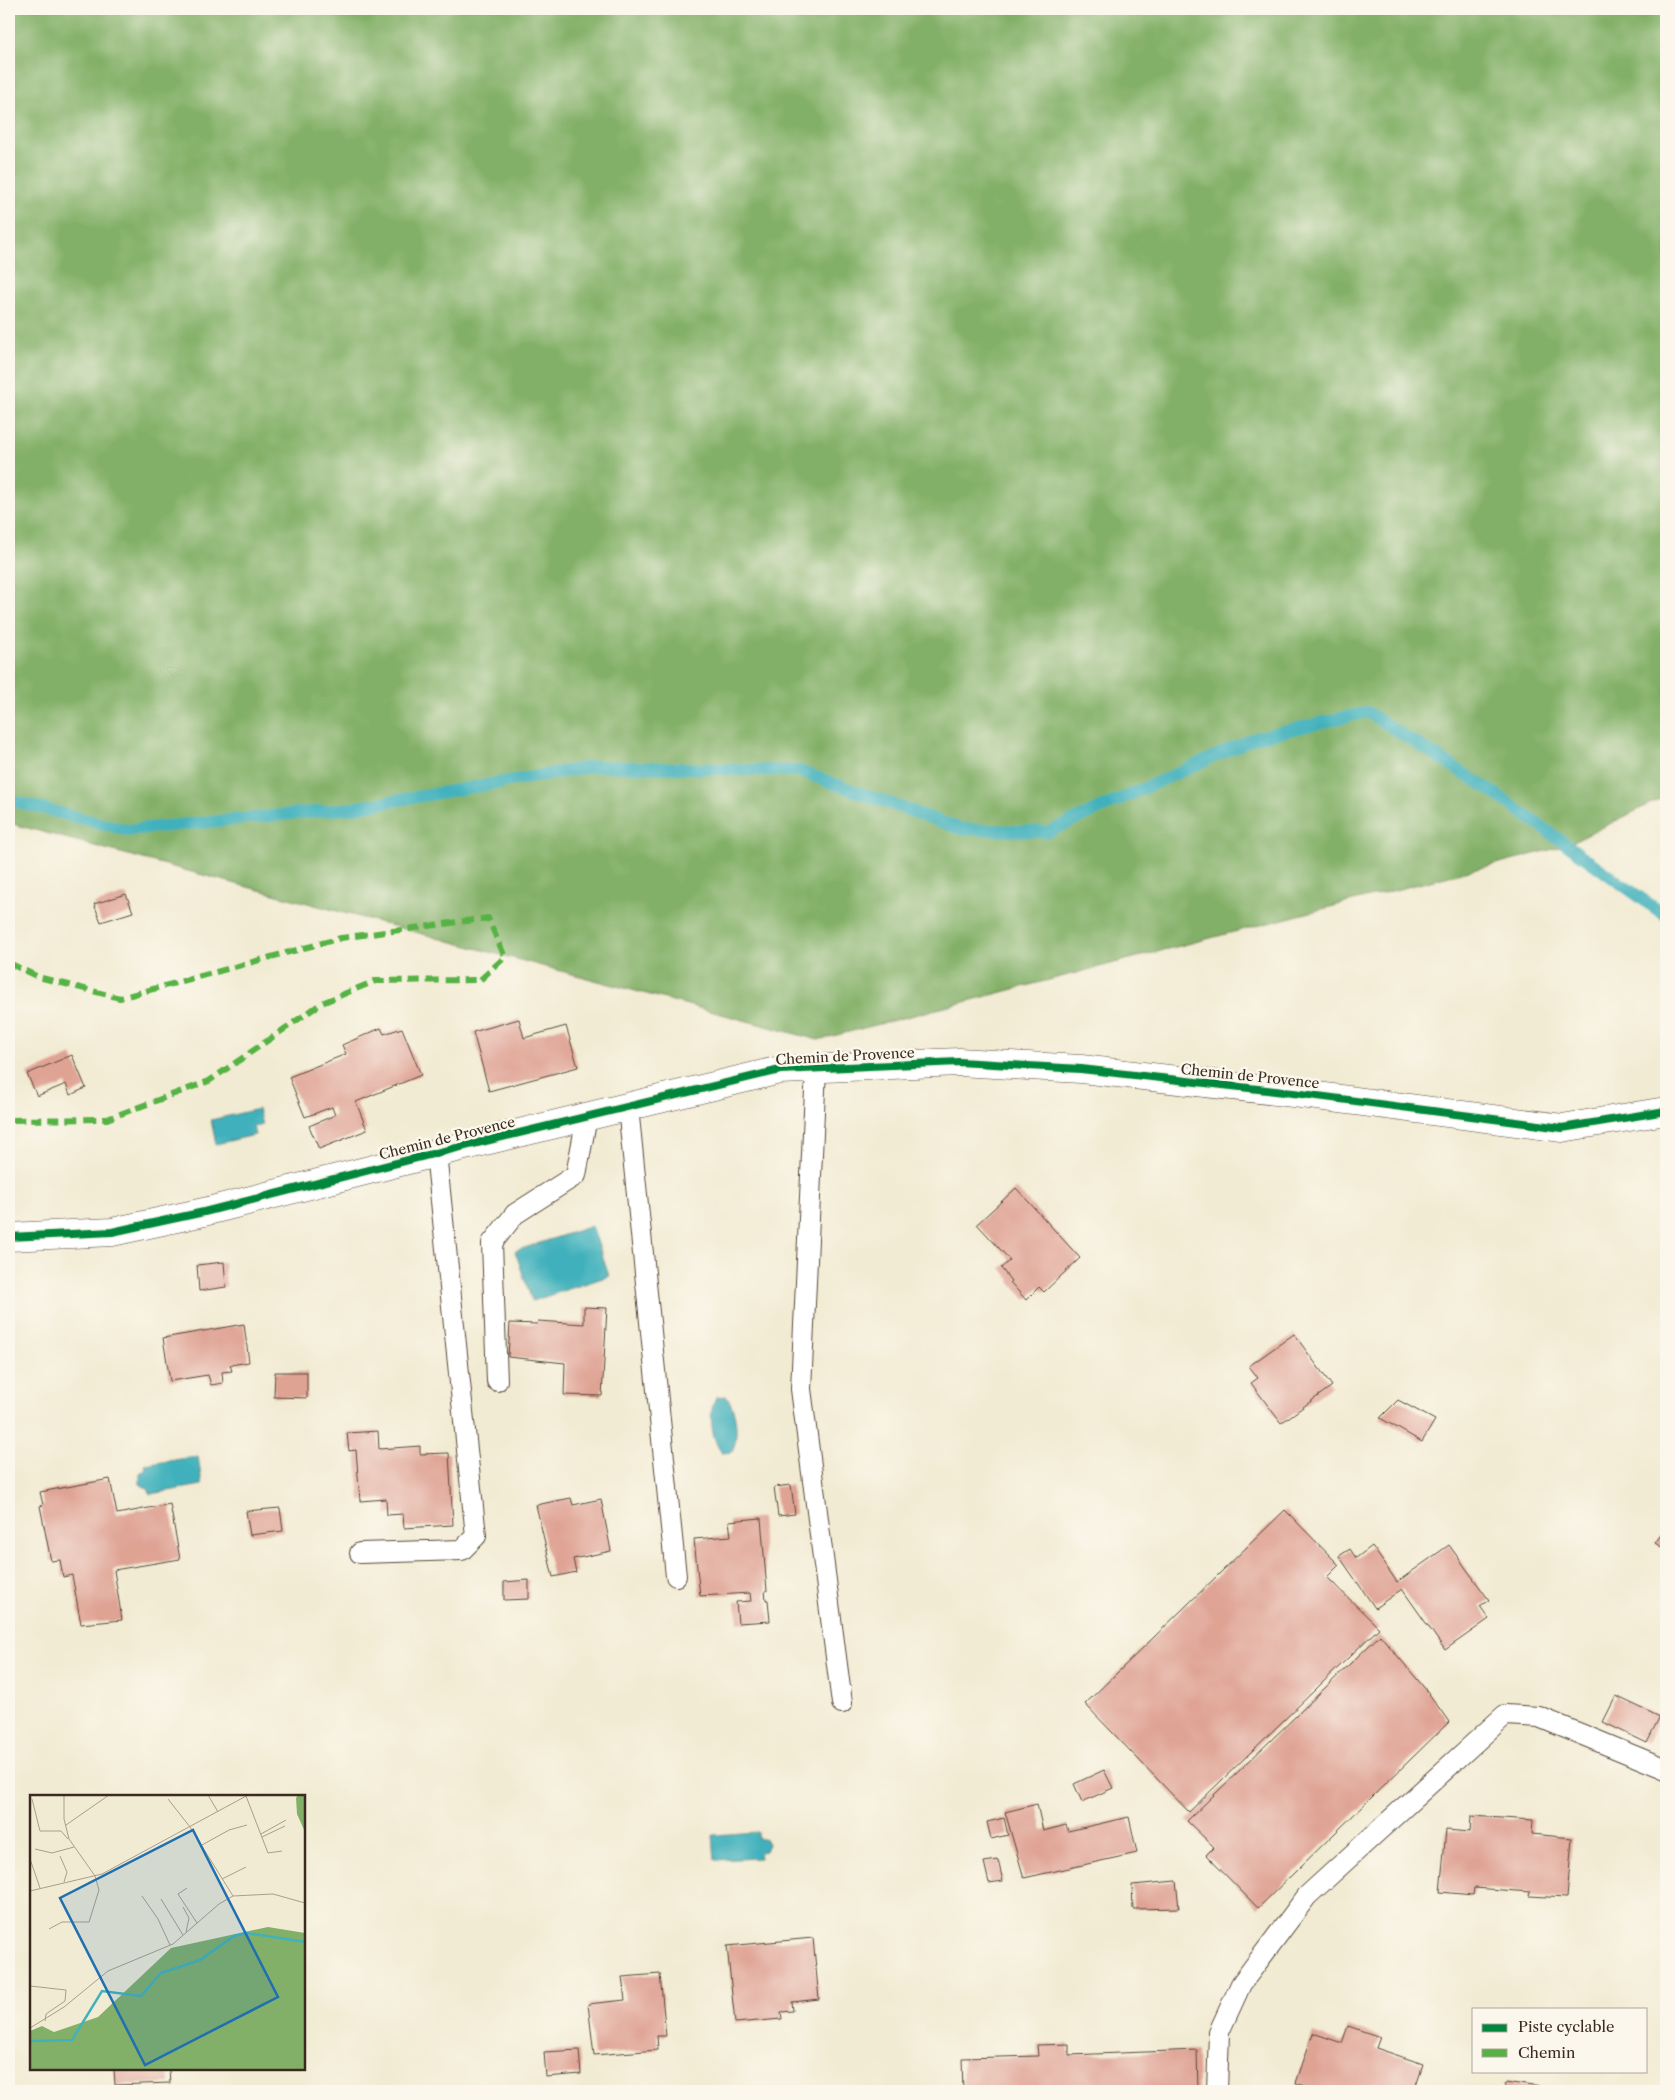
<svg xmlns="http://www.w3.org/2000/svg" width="1675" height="2100" font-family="'Libre Caslon Text',serif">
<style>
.forest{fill:#83b068;stroke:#5f6d43}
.water{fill:#41b1bc;stroke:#3e6e6d}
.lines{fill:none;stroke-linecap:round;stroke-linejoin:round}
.stream{stroke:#41b1bc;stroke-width:12}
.building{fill:#dfa394}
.service-casing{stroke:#564739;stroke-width:22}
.minor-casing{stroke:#564739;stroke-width:29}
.service{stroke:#fff;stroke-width:20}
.minor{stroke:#fff;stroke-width:28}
.quiet{stroke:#57b245;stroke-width:6;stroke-dasharray:12 6;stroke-linecap:butt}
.cycleway-casing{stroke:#fbf7ec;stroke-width:11}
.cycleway{stroke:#00873e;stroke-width:8}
.labels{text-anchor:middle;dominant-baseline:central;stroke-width:5;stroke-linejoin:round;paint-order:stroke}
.street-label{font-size:14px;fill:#3b2a1e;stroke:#fbf7ec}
.inset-river{fill:none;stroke:#41b1bc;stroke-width:2.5}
.inset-road{fill:none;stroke:#a99e8b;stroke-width:1}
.view{fill:#1f6fb2;fill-opacity:0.15;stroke:#1f6fb2;stroke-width:2.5}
.inset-edge{fill:none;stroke:#3b2a1e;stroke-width:2.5}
</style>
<rect width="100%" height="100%" fill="#fbf7ec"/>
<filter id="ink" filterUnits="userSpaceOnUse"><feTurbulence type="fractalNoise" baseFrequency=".02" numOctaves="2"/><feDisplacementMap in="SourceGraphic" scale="10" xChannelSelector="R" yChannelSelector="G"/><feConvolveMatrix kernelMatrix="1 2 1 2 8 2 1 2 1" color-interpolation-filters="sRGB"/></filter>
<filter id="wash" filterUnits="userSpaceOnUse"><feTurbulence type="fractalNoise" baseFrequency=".0096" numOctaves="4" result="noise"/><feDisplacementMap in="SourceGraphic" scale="20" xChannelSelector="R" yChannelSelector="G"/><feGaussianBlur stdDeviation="1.12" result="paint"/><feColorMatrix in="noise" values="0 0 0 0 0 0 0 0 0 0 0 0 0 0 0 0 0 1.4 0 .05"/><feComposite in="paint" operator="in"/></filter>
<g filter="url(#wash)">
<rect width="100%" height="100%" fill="#f2ebd3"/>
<path class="forest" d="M9 9H1666V796L1565 846 818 1040 9 823Z"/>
<path class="water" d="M258 1109 262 1125 253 1127 255 1135 216 1144 211 1120Z
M592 1226 609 1276 532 1301 515 1251Z
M726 1396C737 1410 739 1436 732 1452L722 1453C711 1439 708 1412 716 1397Z
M198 1456 202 1485 151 1494 149 1490 140 1484V1474L146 1469 145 1465Z
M758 1832V1838L766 1840 768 1844 765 1851 759 1852 760 1858 715 1860 713 1835Z"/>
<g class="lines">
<path class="stream" d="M9 800 127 830 352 808 596 766 799 771 961 829 1048 832 1255 738 1367 712 1493 792 1666 916"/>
</g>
<g id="blocks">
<path class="building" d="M126 894 133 912 101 922 94 904Z
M519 1019 524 1038 566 1026 578 1067 489 1091 473 1032Z
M381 1028 384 1034 402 1028 421 1075 356 1102 367 1130 319 1149 309 1126 335 1115 333 1110 332 1107 305 1117 289 1077 346 1054 342 1045Z
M72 1055 86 1088 70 1095 66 1084 37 1096 27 1074Z
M1016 1188 1080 1258 1044 1292 1039 1287 1026 1300 1010 1282 1011 1281 1001 1268 1010 1260 977 1224Z
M224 1262 226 1287 199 1291 197 1265Z
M584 1307 607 1308 602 1396 564 1395 565 1363 508 1357 510 1323 537 1324 538 1321 584 1324Z
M244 1324 249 1362 230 1365 232 1371 222 1372 223 1383 211 1385 208 1375 170 1381 163 1338Z
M1294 1334 1332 1386 1281 1423 1251 1383 1258 1378 1249 1366Z
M275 1372H307V1398L274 1397Z
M1398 1400 1435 1420 1422 1442 1380 1418Z
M378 1431 379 1449 420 1446V1454L449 1453 453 1525 404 1528 403 1514 387 1515 386 1499 360 1501 356 1450 349 1451 347 1433Z
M110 1479 117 1514 170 1504 180 1559 114 1570 122 1620 81 1624 72 1575 63 1577 60 1560 51 1561 40 1506 43 1505 40 1492Z
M791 1485 795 1514 778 1516 774 1487Z
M571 1498 573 1505 601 1499 611 1551 573 1559 576 1572 553 1577 536 1505Z
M280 1508 283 1531 250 1535 246 1511Z
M1285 1510 1339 1565 1327 1577 1379 1628 1189 1812 1085 1704Z
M761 1518 767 1591H765L766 1600H768L770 1621 738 1623 736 1602 751 1601 750 1593 700 1596 694 1539 731 1536 729 1521Z
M1666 1528V1550L1655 1543Z
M1449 1545 1489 1600 1480 1606 1489 1619 1445 1650 1402 1589 1375 1608 1339 1556 1350 1549 1356 1558 1372 1546 1397 1582Z
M529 1580V1599L504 1600V1582Z
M1380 1635 1427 1691 1449 1722 1258 1908 1206 1855 1214 1847 1187 1821Z
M1616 1696 1660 1717 1647 1743 1603 1722Z
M1104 1770 1113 1788 1082 1802 1074 1784Z
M1037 1804 1043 1831 1066 1825 1068 1831 1129 1817 1137 1853 1024 1878 1005 1812Z
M1471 1816 1533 1820 1532 1834 1572 1838 1567 1898 1529 1896 1530 1892 1474 1888 1473 1895 1440 1892 1446 1830 1470 1832Z
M1004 1818 1008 1835 991 1839 987 1822Z
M998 1860 1003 1881 989 1883 984 1862Z
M1176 1881 1179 1908 1133 1909 1132 1885Z
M813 1938 819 1999 792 2002 793 2011 781 2012 782 2019 735 2023 727 1946Z
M660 1974 666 2036H657L658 2050 594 2055 588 2004 625 2000 622 1977Z
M1348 2026 1380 2037 1376 2048 1423 2064 1414 2091H1320L1296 2083 1313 2033 1342 2043Z
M1069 2044V2055L1197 2050 1198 2091H963L962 2058 1038 2056 1037 2045Z
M579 2050 581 2074 546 2077 544 2052Z
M114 2069H169L170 2083 115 2085Z
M1506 2082 1561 2090V2091H1505Z"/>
</g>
</g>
<g filter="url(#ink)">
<use href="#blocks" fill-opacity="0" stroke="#564739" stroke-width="1"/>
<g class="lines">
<defs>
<path id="service" d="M816 1069 801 1389 842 1703
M628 1107 676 1576
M497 1381 492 1243 515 1214 576 1175 587 1117
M360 1553 462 1550 476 1536 436 1153
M1217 2091 1219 2032 1241 1984 1307 1896 1505 1715 1539 1717 1666 1769"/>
<path id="minor" d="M9 1237 112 1232 204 1212 436 1153 780 1070 959 1062 1081 1069 1302 1094 1562 1128 1666 1111"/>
</defs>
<use href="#service" class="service-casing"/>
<use href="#minor" class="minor-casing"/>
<use href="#service" class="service"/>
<use href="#minor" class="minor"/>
<path class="quiet" d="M9 963 38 977 120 998 341 938 488 918 505 957 480 980 375 981 322 1003 209 1081 107 1119 9 1120"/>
<defs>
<path id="cycleway" d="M9 1237 112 1232 204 1212 436 1153 780 1070 959 1062 1081 1069 1302 1094 1562 1128 1666 1111"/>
</defs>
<use href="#cycleway" class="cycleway-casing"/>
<use href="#cycleway" class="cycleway"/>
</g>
</g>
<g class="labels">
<g class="street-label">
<text transform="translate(845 1056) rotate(-3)">Chemin de Provence</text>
<text transform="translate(1250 1076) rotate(6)">Chemin de Provence</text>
<text transform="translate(447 1138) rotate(-14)">Chemin de Provence</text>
</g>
</g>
<g transform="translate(30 1795)">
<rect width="275" height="275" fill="#f2ebd3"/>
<path d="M268 0H275V37L267 19 266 3ZM238 132 275 138V275H0V236L12 231 24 237 68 222 141 153Z" fill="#83b068"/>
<path class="inset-river" d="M0 246 42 245 72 196 111 201 131 178 170 165 204 141 217 138 275 147"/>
<path class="inset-road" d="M178 0 188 17M216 1 238 58 252 56M2 4 10 36H31L38 44M138 4 160 32 203 101M36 30 79 0M231 39 256 25M232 42 255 31M172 50 199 35 217 30M5 54 22 58 44 52M30 61 37 77 34 87M0 64 10 93M192 84 216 72M157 93 148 99 167 128M0 96 72 79 218 0M112 101 128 124 140 150M131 104 153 140M153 112 159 123 156 137M19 134 32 127H59L69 95 65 81 39 44 34 24V0M0 191 36 195 35 206 16 219 15 226M0 233 34 212 78 176 143 149 189 109 203 101 243 99 275 108"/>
<path class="view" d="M163 35 248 202 115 270 30 103Z"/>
<rect width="275" height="275" class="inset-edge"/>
</g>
<rect width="1675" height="2100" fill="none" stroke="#fbf7ec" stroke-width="30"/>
<rect x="1472" y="2008" width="175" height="65" fill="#fbf7ec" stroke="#aea59a"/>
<rect x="1482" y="2024" width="25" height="8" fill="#00873e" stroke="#aea59a"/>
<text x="1518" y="2032" font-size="15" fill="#3b2a1e">Piste cyclable</text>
<rect x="1482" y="2049" width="25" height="8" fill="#57b245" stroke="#aea59a"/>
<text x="1518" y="2058" font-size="15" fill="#3b2a1e">Chemin</text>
</svg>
